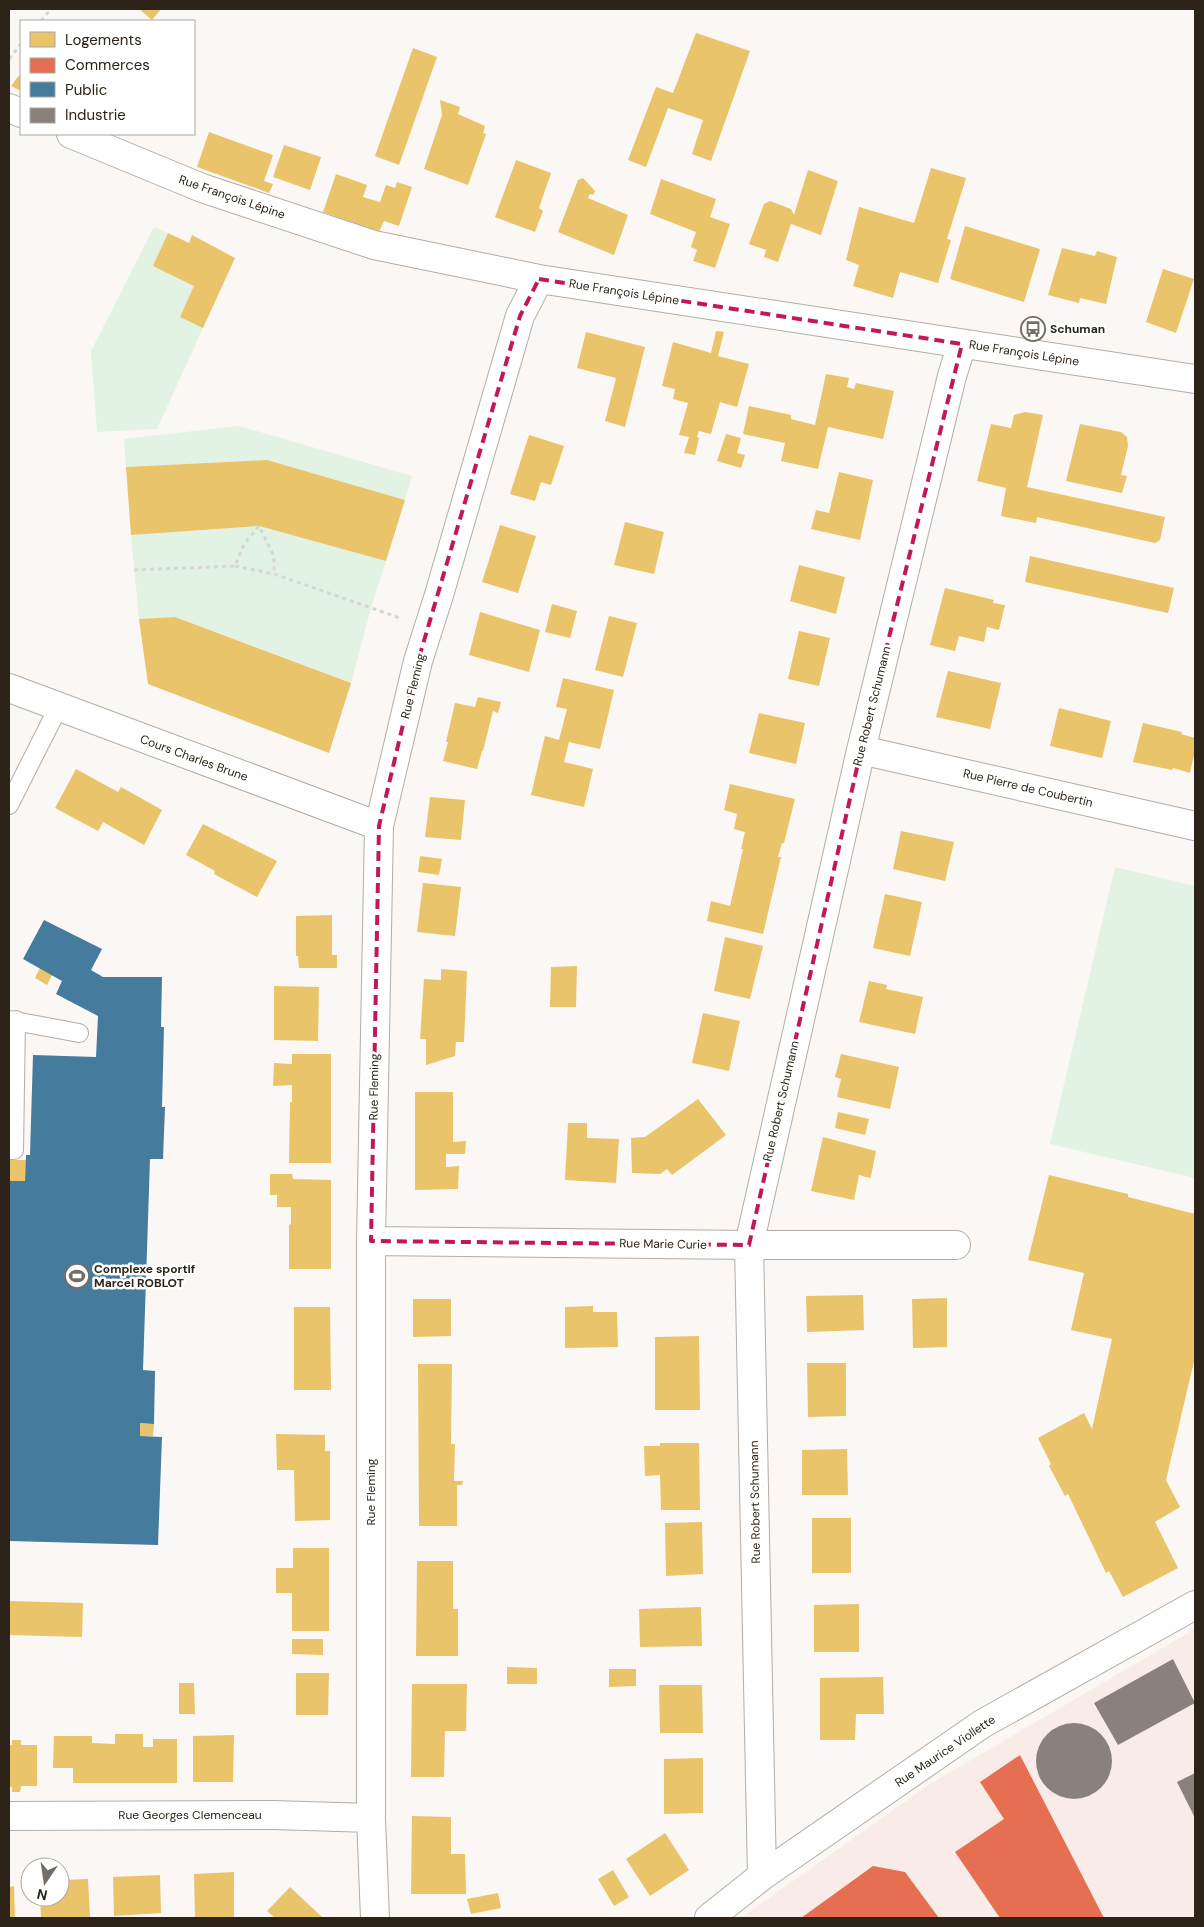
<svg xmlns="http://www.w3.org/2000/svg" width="1204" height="1927" font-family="'DM Sans',sans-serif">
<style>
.industrial{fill:#f8ebe8}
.green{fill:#e2f2e3}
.homes{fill:#e9c46a}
.shops{fill:#e76f51}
.public{fill:#457b9d}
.industry{fill:#8a817c}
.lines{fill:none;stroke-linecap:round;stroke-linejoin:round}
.service-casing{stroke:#b3ada7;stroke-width:20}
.minor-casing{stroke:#b3ada7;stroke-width:30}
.path{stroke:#d7d6d4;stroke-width:3;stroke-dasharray:4 4;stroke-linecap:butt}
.service{stroke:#fefefe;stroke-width:18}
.minor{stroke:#fefefe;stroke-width:28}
.marked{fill:none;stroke:#c2185b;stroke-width:4;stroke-dasharray:10 6;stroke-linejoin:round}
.labels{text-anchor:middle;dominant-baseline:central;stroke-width:5;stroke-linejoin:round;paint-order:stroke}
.street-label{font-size:12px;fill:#2d2318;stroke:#fff}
.poi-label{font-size:12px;font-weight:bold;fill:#2d2318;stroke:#fff;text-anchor:start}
</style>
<rect width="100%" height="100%" fill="#faf7f5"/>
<path class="industrial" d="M1195 1629V1918H741L930 1784Z"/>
<path class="green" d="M154 227 168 233 194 286 203 328 157 429 97 432 91 351Z
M239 426 412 476 405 500 267 460 126 467 124 439Z
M259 526 386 561 371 608 351 683 175 617 139 619 131 535Z
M1115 867 1195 886V1178L1050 1144Z"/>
<path class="homes" d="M139 9H161L152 20Z
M696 33 750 51 711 161 692 154 703 120 668 108 646 167 628 160 656 87 673 93Z
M413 48 437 57 399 165 375 156Z
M21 73V91L11 86Z
M440 100 460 107 458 114 485 126 483 133 486 134 468 185 424 169 442 115Z
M209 132 273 155 264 181 273 184 269 193 197 167Z
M284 145 321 157 310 190 273 177Z
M516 160 551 173 539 208 543 211 535 232 495 217Z
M931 168 966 178 947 239 951 240 938 283 900 272 893 298 853 286 859 265 846 260 859 207 914 223Z
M808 170 838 181 821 235 791 224 778 262 764 257 766 250 749 244 764 204 770 201 791 209 794 215Z
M336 174 367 185 363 197 380 202 386 185 395 188 397 182 412 187 399 226 384 221 379 232 323 212Z
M583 178 595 191 593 195 590 194 588 198 628 215 614 255 558 232 578 180Z
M661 179 716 199 710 217 730 224 715 268 693 261 697 250 691 247 696 232 650 214Z
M965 226 1040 249 1024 302 950 279Z
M168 233 189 243 192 235 235 258 203 328 180 317 194 286 153 266Z
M1062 248 1095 256 1097 251 1117 257 1106 304 1080 298 1079 303 1048 295Z
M1163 269 1194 279 1176 333 1146 322Z
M716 331 724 332 718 356 749 364 737 407 720 402 711 434 699 431 697 437 699 438 695 455 684 453 689 437 679 435 688 403 673 399 675 389 662 386 673 342 711 353Z
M586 332 645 347 625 427 605 421 616 378 577 368Z
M826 374 849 378 847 387 854 389 856 383 894 391 883 439 828 427 818 469 781 461 785 443 743 434 749 406 791 415V419L815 425Z
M1025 412 1043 415 1027 487 1165 517 1160 540 1155 543 1037 517 1036 523 1001 516 1006 488 977 481 991 424 1011 428 1014 415Z
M1080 424 1121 432 1127 437 1128 446 1121 475 1127 476 1122 493 1066 481Z
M726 434 741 438 737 453 745 455 741 468 717 461Z
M529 435 564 446 551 485 541 482 535 501 510 494Z
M267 460 405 500 386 561 259 526 131 535 126 467Z
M839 472 873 480 860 540 811 529 816 510 829 513Z
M625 522 664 532 654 574 614 565Z
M500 525 536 536 518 593 482 582Z
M1030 556 1174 588 1168 613 1025 582Z
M799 565 845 577 836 614 790 601Z
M945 588 994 600 993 603 1005 605 999 630 987 627 984 642 959 636 955 651 930 645Z
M552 604 577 611 570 638 545 632Z
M480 612 540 630 529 672 469 655Z
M609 616 637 623 623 677 595 670Z
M175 617 351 683 329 753 148 684 139 619Z
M799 631 830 638 819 686 788 679Z
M948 671 1001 683 990 729 936 717Z
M563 678 614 690 600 749 569 742 564 762 593 769 584 807 531 795 545 736 559 740 567 709 556 707Z
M478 697 501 702 498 713 493 711 483 751H482L477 769 443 761 448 742H446L455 703 475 707Z
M1059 708 1111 721 1102 758 1050 746Z
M759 713 805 723 796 764 749 753Z
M1143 723 1182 732 1181 734 1195 738V751L1190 773 1173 768 1172 770 1133 762Z
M76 769 118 792 121 787 162 810 144 845 103 822 98 831 55 808Z
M730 784 795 799 784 843H782L778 857H781L763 934 707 921 711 901 730 906 743 849H741L745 832 734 829 737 814 724 810Z
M430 797 465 800 461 840 425 837Z
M203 824 277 861 257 897 214 874 215 871 186 855Z
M901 831 954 842 945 881 893 869Z
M420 856 442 859 439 875 418 872Z
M423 883 461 887 455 936 417 932Z
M885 894 922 902 910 956 873 948Z
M332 915V955H337V968H299L298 956H296V916Z
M725 937 763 946 750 999 714 991Z
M577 966 576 1007H550L551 967Z
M40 968 52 975 47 985 35 978Z
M441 969 467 971 464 1042H456L455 1056 426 1065V1039H420L424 979 441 980Z
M869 981 887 985 886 989 923 997 915 1034 859 1022Z
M274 986 319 987 318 1041 274 1040Z
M703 1013 740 1021 729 1071 692 1063Z
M292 1054H331V1163H289L290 1102H292V1085L273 1086 274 1063 292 1064Z
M841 1054 899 1067 890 1109 837 1097 841 1079 835 1077Z
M415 1092H453V1142L466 1141 465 1154H446V1167L459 1166 458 1189 415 1190Z
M698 1099 726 1135 672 1175 667 1169 660 1174 632 1173 631 1138 645 1137Z
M838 1112 869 1119 865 1135 835 1128Z
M568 1123H587V1138L619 1139 616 1183 565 1180Z
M823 1137 876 1151 871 1176 870 1178 859 1175 854 1200 811 1191Z
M9 1160H26L25 1181H9Z
M270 1174H292L293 1179 331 1180V1269H289V1225L291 1224V1207H277V1195H270Z
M1049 1175 1128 1194V1197L1195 1214V1357L1166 1480 1180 1507 1155 1522 1178 1568 1123 1597 1109 1571 1106 1573 1068 1494 1065 1496 1049 1466 1051 1464 1038 1438 1084 1413 1092 1429 1112 1339 1071 1330 1084 1273 1028 1260Z
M863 1295 864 1330 807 1332 806 1296Z
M947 1298V1347L913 1348 912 1299Z
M413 1299H451V1336L413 1337Z
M593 1306V1312H617L618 1347 565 1348V1307Z
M294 1307H330L331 1390H294Z
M699 1336 700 1410H655V1337Z
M807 1363H846V1416L808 1417Z
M418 1364H452L451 1444H455L454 1481H463L462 1485H457V1526H419Z
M140 1423 154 1424 153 1436H140Z
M276 1434 325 1435V1451H330V1520L295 1521 294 1470H277Z
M660 1443H699L700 1510H661L660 1475 645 1476 644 1446H660Z
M847 1449 848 1495H802V1450Z
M812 1518H851V1573H812Z
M702 1522 703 1574 666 1576 665 1523Z
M293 1548H329V1631H292V1593H276V1568H293Z
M417 1561H453V1609H458V1656H416Z
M9 1601 83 1603 82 1637 9 1635Z
M859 1604V1652H814V1605Z
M701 1607 702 1646 640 1647 639 1609Z
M292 1639H323V1655L292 1654Z
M507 1667 537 1668V1684H507Z
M609 1669H636V1686L609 1687Z
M296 1673H329L328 1715H296Z
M883 1677 884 1714H856L855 1740H820V1678Z
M179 1683H194L195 1714H179Z
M412 1684H467L466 1731H445L444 1777H411Z
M659 1685H702L703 1733H660Z
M115 1734H143V1747H153V1739H177V1783H73V1768H53L54 1736H92V1743L115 1744Z
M234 1735 233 1782H193V1736Z
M12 1740H21V1745H37V1786H21L20 1792H12V1787H9V1745H12Z
M703 1758V1813L664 1814V1759Z
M412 1816 451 1817V1854H465L466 1894H411Z
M665 1833 689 1870 650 1896 626 1859Z
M613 1870 629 1897 614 1906 598 1879Z
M234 1872V1918H195L194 1874Z
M160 1875 161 1913 114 1916 113 1877Z
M88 1879 90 1917 41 1918 40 1897H60V1880Z
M14 1886 15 1918H9V1887Z
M290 1887 323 1918H275L267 1911Z
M498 1893 501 1908 471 1914 467 1899Z"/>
<path class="shops" d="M1020 1755 1104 1918H1000L955 1852 1004 1819 980 1782Z
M873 1866 905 1872 939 1918H801Z"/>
<path class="public" d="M44 920 102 949 91 970 103 977H162L161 1027H164L162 1107H165L163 1159H150L143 1370 155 1371 154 1424 140 1423V1436L162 1437 158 1545 9 1541V1181H25L26 1155H30L33 1055 96 1057 98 1016 56 994 62 981 23 959Z"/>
<path class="industry" d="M1173 1659 1195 1703 1118 1745 1094 1703Z
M1036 1761a38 38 0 1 1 76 0a38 38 0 1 1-76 0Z
M1195 1773V1818L1177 1782Z"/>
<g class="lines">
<defs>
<path id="service" d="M9 805 58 708
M9 1020 79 1033
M9 1150H14L16 1020"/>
<path id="minor" d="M9 108 21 113
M71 134 202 188 374 245 539 279 1195 379
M9 688 379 826
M861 750 1195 826
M371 1241 749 1245H956
M9 1816 273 1815 371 1818
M762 1876 749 1245 861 750 952 376 962 344
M375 1918 371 1818V1241L379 826 418 661 439 595 520 316 539 279
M709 1918 762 1876 982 1724 1195 1605"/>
</defs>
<use href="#service" class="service-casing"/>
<use href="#minor" class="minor-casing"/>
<path class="path" d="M41 21 51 9
M9 59 21 44
M235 566 274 574
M134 570 235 566 244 544 259 526 274 556V574L400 618"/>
<use href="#service" class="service"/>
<use href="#minor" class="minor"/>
</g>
<path class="marked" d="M539 279 962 344 861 750 749 1245 371 1241 379 826 418 661 520 316Z"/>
<defs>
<symbol id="bus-ring" viewBox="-11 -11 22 22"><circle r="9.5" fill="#fff" stroke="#756d65" stroke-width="1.5"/><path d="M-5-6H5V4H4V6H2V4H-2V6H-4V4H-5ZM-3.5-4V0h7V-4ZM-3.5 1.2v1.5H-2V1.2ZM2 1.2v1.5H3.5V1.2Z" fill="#756d65"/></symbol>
<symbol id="stadium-ring" viewBox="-11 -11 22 22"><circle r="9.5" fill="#fff" stroke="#756d65" stroke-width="1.5"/><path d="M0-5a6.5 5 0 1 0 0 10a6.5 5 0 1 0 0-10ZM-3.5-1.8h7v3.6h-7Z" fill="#756d65"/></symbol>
</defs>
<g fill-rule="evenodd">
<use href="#bus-ring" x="1019" y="315" width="28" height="28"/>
<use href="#stadium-ring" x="63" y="1262" width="28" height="28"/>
</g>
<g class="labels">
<g class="street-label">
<text transform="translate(232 197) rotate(19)">Rue François Lépine</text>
<text transform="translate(624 292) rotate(9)">Rue François Lépine</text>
<text transform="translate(1024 353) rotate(9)">Rue François Lépine</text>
<text transform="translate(413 686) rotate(-76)">Rue Fleming</text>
<text transform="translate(872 706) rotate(-76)">Rue Robert Schumann</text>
<text transform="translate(194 758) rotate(20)">Cours Charles Brune</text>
<text transform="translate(1028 788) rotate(13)">Rue Pierre de Coubertin</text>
<text transform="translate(374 1087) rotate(-89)">Rue Fleming</text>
<text transform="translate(781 1101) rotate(-77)">Rue Robert Schumann</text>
<text transform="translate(663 1244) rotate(1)">Rue Marie Curie</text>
<text transform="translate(371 1492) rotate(-90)">Rue Fleming</text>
<text transform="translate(755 1502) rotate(-91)">Rue Robert Schumann</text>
<text transform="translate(945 1751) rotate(-34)">Rue Maurice Viollette</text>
<text x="190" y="1815">Rue Georges Clemenceau</text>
</g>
<g class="poi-label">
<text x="1050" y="329">Schuman</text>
<text x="94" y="1269">Complexe sportif<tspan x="94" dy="14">Marcel ROBLOT</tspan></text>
</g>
</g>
<rect width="1204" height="1927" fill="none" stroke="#2d2318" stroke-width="20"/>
<rect x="20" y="20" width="175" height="115" fill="#ffffff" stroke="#aba7a3"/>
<rect x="30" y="32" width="25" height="15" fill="#e9c46a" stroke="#aba7a3"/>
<text x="65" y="45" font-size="15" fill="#2d2318">Logements</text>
<rect x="30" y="58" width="25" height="15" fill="#e76f51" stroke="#aba7a3"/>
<text x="65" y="70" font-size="15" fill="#2d2318">Commerces</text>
<rect x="30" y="82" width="25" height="15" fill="#457b9d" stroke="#aba7a3"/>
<text x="65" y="95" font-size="15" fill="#2d2318">Public</text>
<rect x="30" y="108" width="25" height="15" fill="#8a817c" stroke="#aba7a3"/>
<text x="65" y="120" font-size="15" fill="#2d2318">Industrie</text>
<g transform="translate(45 1882) rotate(193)"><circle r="24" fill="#ffffff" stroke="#aba7a3"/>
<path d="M0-4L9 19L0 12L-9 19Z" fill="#756d65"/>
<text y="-8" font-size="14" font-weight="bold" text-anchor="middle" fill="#2d2318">N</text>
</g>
</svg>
